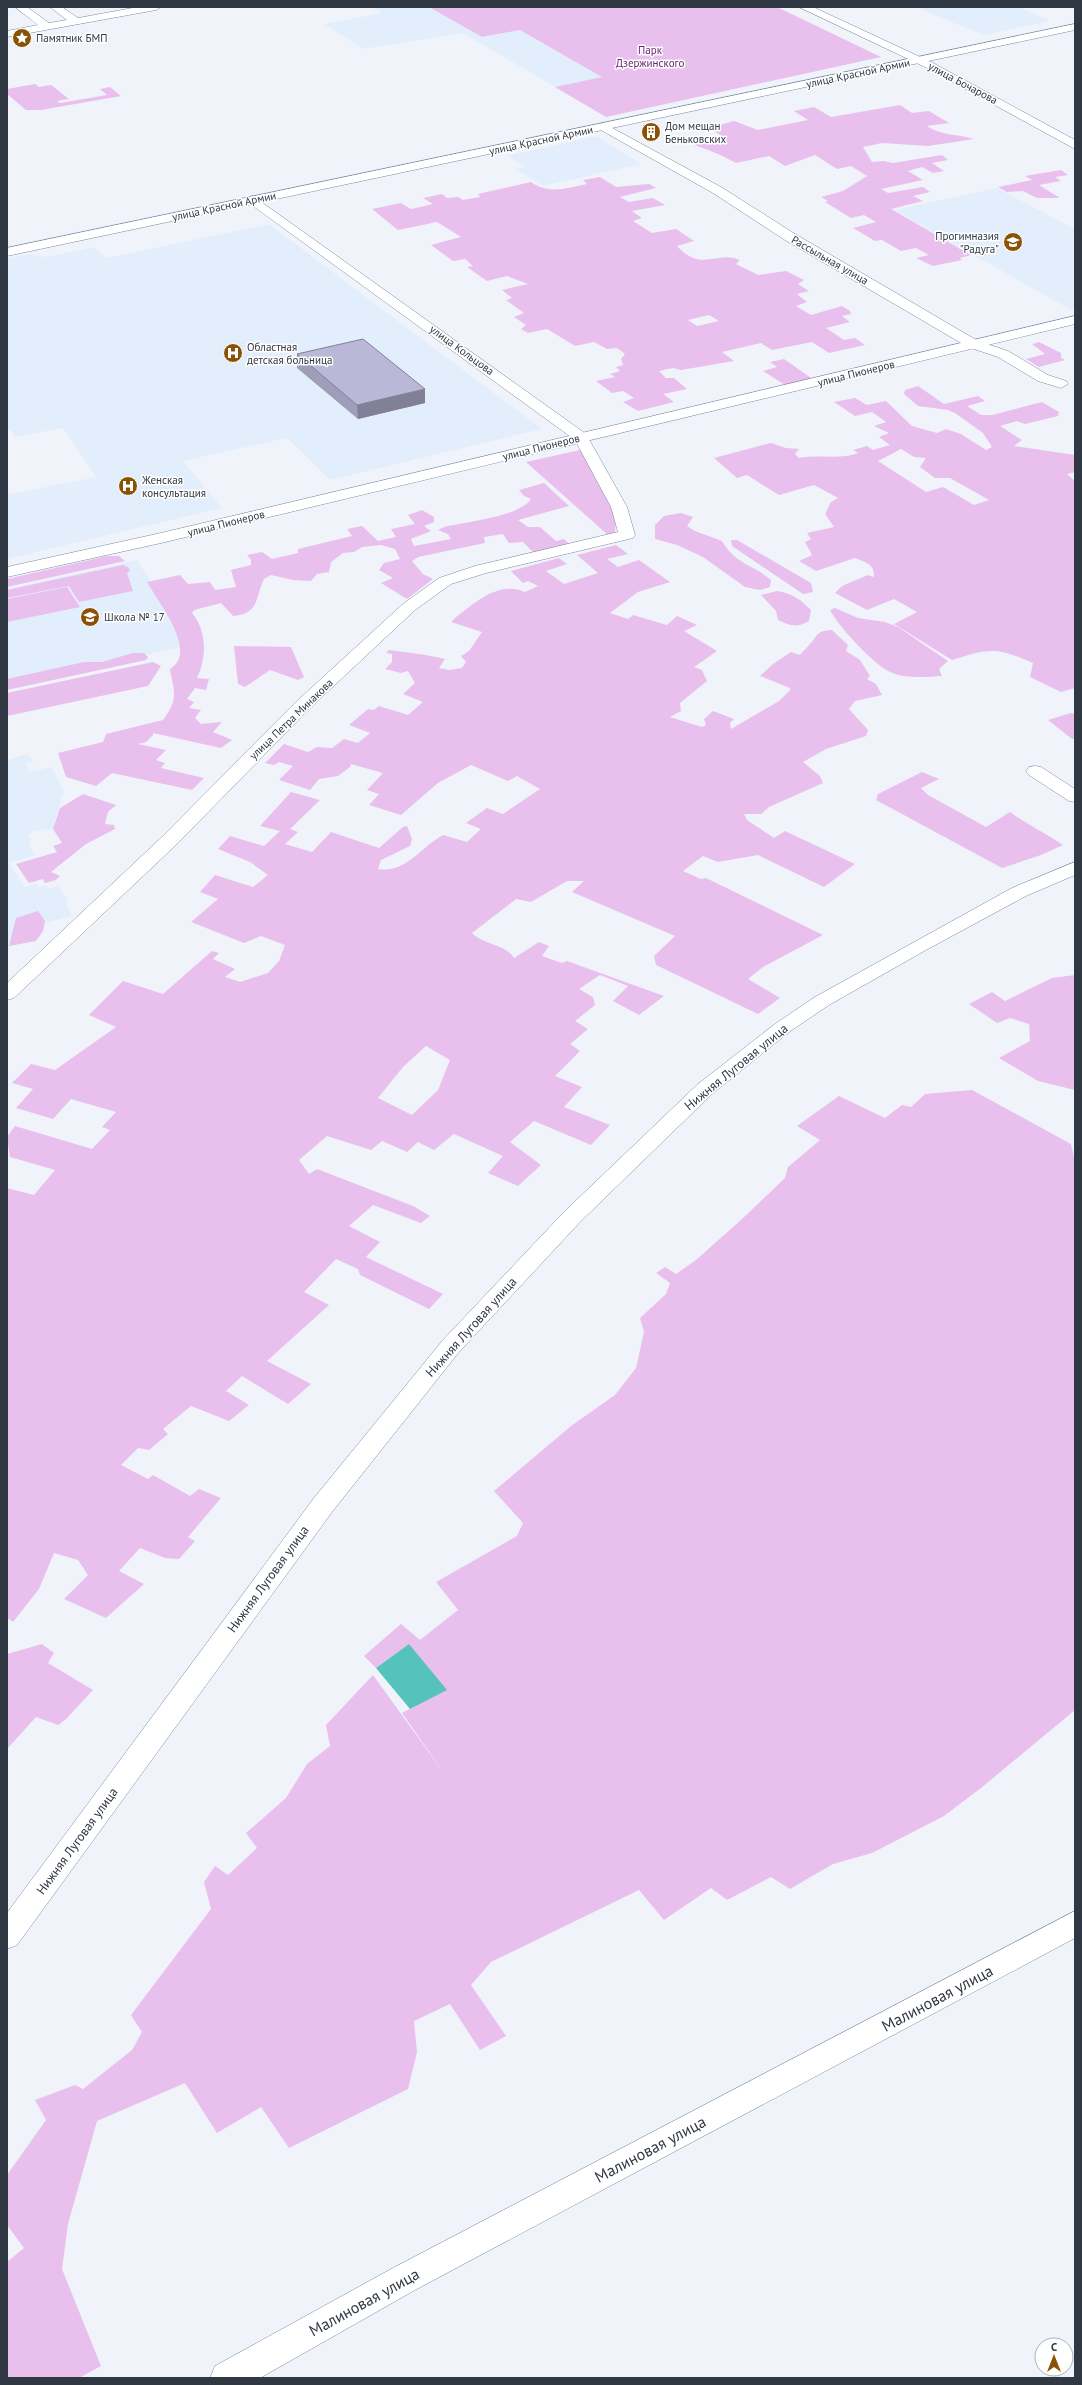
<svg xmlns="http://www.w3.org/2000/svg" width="1082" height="2385" font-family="'PT Sans',sans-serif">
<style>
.built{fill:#e3eefc}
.green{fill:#e9bfed;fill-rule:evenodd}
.water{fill:#56c3ba}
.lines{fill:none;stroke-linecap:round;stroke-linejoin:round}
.minor-casing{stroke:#778ba5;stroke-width:1}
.tertiary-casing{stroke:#778ba5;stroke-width:1}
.secondary-casing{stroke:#778ba5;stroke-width:1}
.primary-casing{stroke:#778ba5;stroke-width:1}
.minor{fill:#fff;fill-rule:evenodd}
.tertiary{fill:#fff;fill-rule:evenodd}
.secondary{fill:#fff;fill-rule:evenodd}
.primary{fill:#fff;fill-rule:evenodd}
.wall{fill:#a09db9}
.shaded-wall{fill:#828096}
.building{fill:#bab7d7;stroke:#828096}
.labels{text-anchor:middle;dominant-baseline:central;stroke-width:3;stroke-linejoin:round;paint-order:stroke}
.far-poi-label{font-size:11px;fill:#303844;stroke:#fff;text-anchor:start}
.far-park-label{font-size:11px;fill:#66276d;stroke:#fff}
.far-street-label{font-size:11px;fill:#303844;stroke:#fff}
.street-label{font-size:13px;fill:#303844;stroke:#fff}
.near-street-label{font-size:16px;fill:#303844;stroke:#fff}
</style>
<rect width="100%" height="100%" fill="#f0f4fa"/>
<path class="built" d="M373 7H429L482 37 520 30 603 77 555 87 463 33 363 49 324 24 382 13Z
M926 7H1019L1050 21 984 35 919 9Z
M596 136 641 164 543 186 516 169 526 167 507 156Z
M997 188 1075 229V309L1071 310 894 210Z
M269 224 542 429 330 480 287 438 183 461 222 508 7 559V495L96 477 63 428 15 437 10 430H7V259L29 254 47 257 93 247 107 258Z
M137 560 191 645 7 685V589Z
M27 754 34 761 26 764 30 772 51 767 64 791 53 829 34 831 28 835 31 842 29 846 35 855 9 863 25 887 36 883 39 887 46 885 48 889 58 886 68 900 66 905 72 916 42 924 19 923 7 953V760Z"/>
<path class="green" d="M429 7H777L881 57 606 117 555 87 602 77 520 30 482 37Z
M35 84 39 87 51 85 69 99 57 101 60 103 107 95 100 89 110 87 121 96 41 110H26L7 94V89Z
M900 105 912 113 929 111 949 123 927 126C941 136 959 134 974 139L928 146 882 143 863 147 872 162 883 161 893 163 942 155 948 160 932 163 944 171 933 173 922 167 908 171 923 180 881 189 888 193 923 187 930 192 913 196 923 201 891 209 971 255 960 258 962 260 933 266 916 258 929 255 916 248 901 251 882 240 875 241 853 228 876 222 864 215 851 218 825 202 828 201 821 197 843 191 867 176 851 166 837 169 815 155 785 166 769 156 736 163C722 155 709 150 694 145L725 138 709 128 734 121 758 130 808 120 794 111 814 107 831 117Z
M1061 170 1068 175 1055 177 1061 181 1039 185 1060 198H1037L1023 191 1007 192 998 187 1032 180 1025 176Z
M600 177 616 187 649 184 656 188 620 197 629 202 653 198 665 205 632 211 642 218 633 221 652 233 676 229 694 241 677 246C702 273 716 250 740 260L736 264 758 275 786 271 804 280 798 284 809 291 797 294 807 302 796 306 811 315 842 306 850 311 851 314 842 316 850 322 826 328 844 340 855 338 865 345 829 353 812 342 772 350 761 343 722 352 734 361 681 370 673 368 659 371 666 378H674L687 389 663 394 674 402 638 411 623 402 634 398 623 391 612 393 596 381 615 377 610 374 620 371 616 367 623 365 621 359 625 354 617 348 607 349 594 342 575 346 547 329 528 333 521 329 526 325 514 317 524 313 506 300 512 298 502 290 528 284 507 276 487 281 467 267 473 266 465 259 453 261 431 245 461 237 437 222 398 230 372 209 401 203 411 209 433 204 423 198 442 194 447 198 458 197 463 200 480 197 478 194 531 182C549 195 567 188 587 184L583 180ZM709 315 719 321 697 326 688 320Z
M1039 342 1061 353V358L1065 360 1039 367 1026 359 1045 354 1032 344Z
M784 359 817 382 790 388 763 371 777 367 770 362Z
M918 386 944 404 978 396 985 401 967 406 981 415H992L1042 402 1059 412 1058 416 1025 424 1017 421 1000 426 1022 440 1014 446 1075 455V472L1067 474 1075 481V688L1061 692 1030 677 1033 663C996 647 990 648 952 660L894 624 917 612 894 599 867 610 835 593 842 586 868 575 874 577C875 564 865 562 855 558L816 571 799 561 812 555 805 542 811 539 807 533 834 527 825 514 831 502 838 498 814 485 779 495 747 475 737 478 714 458 771 443 786 448 799 449 795 454 799 458C819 454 839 460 858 453L853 450 867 446 873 450 890 445 879 437 889 433 874 426 886 422 872 412 855 416 834 402 855 398 867 405 886 401 912 426 937 433 946 429 961 434 986 450 992 447 983 433 955 413 948 410 918 406 904 394 905 390ZM901 449 914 457 926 458 920 467 935 478H950L989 500 974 505 943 487 926 492 878 461Z
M580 450 583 451 616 514 615 534 609 536 526 462Z
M544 483 569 506 518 520 528 527H540L556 541 564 539 570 545 534 553 523 542 509 543 503 534 484 537 485 543 418 557 412 561 423 574 433 579 407 599 381 583 393 578 379 570 384 563 400 559 395 549 381 545 362 547 354 552 343 553 331 562 329 572 317 574 311 581 293 580 271 575 264 579C255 598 260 613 233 616L221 603 194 610 192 613C207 631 207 657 197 678L209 679 206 690 195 688 187 699 194 702 189 708 201 710 195 718 201 724 222 722 213 732 232 740 221 748 153 733V735L146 742 138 744 166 750 156 760 165 763 161 768 204 778 192 790 112 773 96 786 66 777 58 753 103 742 106 734 163 720C179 698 174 693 170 669 199 652 158 602 147 582L180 575 188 584 210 582 215 590 236 587 231 570 251 565V560L247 555 262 552 272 559 298 553V549L352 536 347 529 362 526 378 541 396 537 391 529 415 524 408 515 422 510 434 517V522L424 526 431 531 411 539 414 546 451 539 448 534 438 530 444 527C465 522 519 517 531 499L524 496 519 490Z
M681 513 693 517 687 526 695 531 722 541C736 565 753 564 771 580L770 587 760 590 745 587 703 557 677 545 655 539V525L664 516Z
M731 540H737L811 583 813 592 803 594 732 546Z
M616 545 628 554 607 559 618 567 639 560 670 582 638 592 610 613 628 619 633 615 667 625 677 616 697 625 684 631 717 651 694 667 702 670 707 681 680 703 681 711 670 717 702 727 706 725 704 719 713 711 734 719 730 723 731 729 779 701 790 690V688L760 676 773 664 791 652 800 655C803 651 806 649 809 645 819 635 815 631 832 630L848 645 846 651 860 660 870 676 867 679 876 684 882 695 855 701 849 709 868 730 866 736 826 749 803 762 820 776 823 783 769 807 761 814H744L747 820 774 838 785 831 855 864 824 887 758 855 718 862 703 856 683 871 701 879 706 878 823 935 763 967 748 979 780 998 758 1014 656 965 654 956 675 936 572 892 584 881H567L531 902 516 899 472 933C483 945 506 944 514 958L539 942 549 946 542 956 562 963 567 961 664 996 639 1015 613 1001 628 986 600 975 579 989 593 997 595 1005 575 1021 588 1029 570 1044 580 1051 555 1076 582 1087 564 1107 610 1125 591 1145 534 1121 510 1142 541 1165 518 1186 488 1173 503 1156 454 1134 434 1150 418 1142 407 1152 382 1141 371 1150 327 1136 299 1160 309 1174 317 1169 413 1206 430 1216 421 1223 373 1205 349 1226 380 1242 366 1257 443 1294 429 1309 360 1275 358 1269 336 1259 304 1292 329 1305 267 1361 311 1384 288 1404 242 1376 226 1391 249 1405 229 1421 191 1406 163 1429 168 1434 149 1450 138 1448 121 1465 148 1479 153 1475 190 1496 199 1489 221 1498 188 1537 195 1541 179 1559 165 1558 140 1548 119 1571 144 1584 106 1618 64 1599 88 1575 78 1560 54 1553 39 1589 13 1622 7 1618V1188L34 1195 55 1170 10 1157 7 1137 15 1126 92 1149 110 1130 102 1127 116 1112 71 1099 53 1119 16 1108 33 1089 12 1083 31 1064 55 1070 116 1027 89 1015 123 981 163 994 212 951 219 953 213 959 235 969 225 977 240 982 268 973 279 961 285 945 261 936 244 943 191 922 218 899 200 892 215 875 253 887 268 875 250 862 218 849 230 836 264 846 280 831 260 826 291 792 320 800 290 829 298 832 285 844 312 852 331 832 379 848 403 827 407 826 412 839 410 846 381 860 378 869C405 874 421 847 443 835L467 842 481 829 466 823 487 808 503 814 540 789 517 776 508 781 471 765 438 783 401 815 369 805 379 794 367 790 383 773 351 764 350 767 338 776 319 779 310 790 279 780 293 766 279 762 274 765 265 763 284 744 308 752 317 747 332 748 344 739 358 743 370 733 349 725 368 709 374 710 379 706 408 715 423 702 403 694 415 683 408 671 401 673 385 669 392 662V654L386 653 389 650C408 653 426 654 445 659L439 668 449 670 462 668 466 662 461 656 469 651 482 632 451 622 455 618C474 603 499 580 525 592L538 586 528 581 523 583 511 571 559 558 567 564 546 571 564 584 598 573 577 555ZM426 1046 450 1060 438 1090 412 1115 378 1098 403 1067Z
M107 556H119L125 561 7 587V579Z
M123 565 128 567 130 570 127 573 133 591 79 602 69 586 7 598V590Z
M67 587 80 607 7 622V599Z
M777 591C792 593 801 600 811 610L809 621C796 628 791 626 778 620L776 611 761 595Z
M835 608 858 618 885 622 898 627 948 661 939 669 942 676C927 677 904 679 890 672 872 663 839 627 830 610Z
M234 646 291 647 304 677 298 680 270 670 245 687 238 684Z
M133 653H144L148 657 146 660 7 690V679L84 662H102Z
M153 662 161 666 148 686 7 716V693Z
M1071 713 1075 714V739H1072L1048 720Z
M922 772 939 779 921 788 928 795 986 827 1010 812C1028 825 1046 833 1063 845L1041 855 1002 868 876 800 878 794Z
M83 794 116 805 108 812 105 824 114 825 115 829 86 844 51 872 60 876 56 880 45 883 43 879 29 883 16 864 57 852 53 846 62 843 53 829 60 808Z
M38 911 45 921 43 931 36 941 9 946 16 918Z
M1075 975V1090L1038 1081 999 1058 1030 1041 1029 1024 1010 1018 997 1023 969 1004 992 992 1005 1001 1052 978Z
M972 1090 1071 1144 1075 1161V1710L981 1788 944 1816 872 1853 833 1864 790 1889 771 1877 727 1900 711 1888 664 1920 639 1890 491 1962 471 1985 506 2036 480 2050 450 2004 414 2021 417 2052 408 2089 289 2148 261 2107 217 2133 185 2083 97 2121 68 2224 62 2269 101 2366 79 2378H7V2262L24 2248 7 2225V2175L46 2120 35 2100 75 2085 83 2089 132 2050 142 2032 131 2015 211 1909 204 1882 215 1866 228 1875 257 1848 246 1833 286 1798 307 1764 330 1746 326 1725 373 1675 446 1776 402 1713 446 1690 409 1644 376 1668 364 1656 401 1624 420 1640 458 1610 436 1582 517 1536 523 1523 494 1491 571 1426 615 1395 636 1368 644 1332 640 1318 666 1294 670 1283 656 1273 665 1267 676 1274 696 1260 742 1219 785 1178 788 1167 820 1140 797 1126 839 1096 885 1118 902 1105 911 1107 925 1094Z
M42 1644 54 1653 48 1663 93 1690 66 1719 58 1725 36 1717 7 1749V1654Z"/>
<path class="water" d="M409 1644 447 1690 410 1709 376 1668Z"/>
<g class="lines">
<defs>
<path id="minor" d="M603 123 721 187 795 234 978 341 1008 351 1048 375 1066 381 1068 384 1061 388 1038 381 998 357 968 347 785 240 713 193 599 129 597 127 599 125Z
M253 196 586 434 627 507 635 535 633 538 486 573 451 584 415 610 309 709 178 843 14 998 7 1000V983L164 835 297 701 403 604 439 578 475 566 618 532 611 507 575 440 249 203 247 200 249 197Z
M1035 766 1041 767 1075 789V802L1069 801 1029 775 1026 771 1029 767Z
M1075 862V875L1026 896 926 950 829 1005 789 1032 712 1094 581 1221 459 1352 332 1512 17 1945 7 1949V1913L314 1498 443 1340 565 1211 698 1084 775 1024 815 997 1012 888Z
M1075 1911V1938L415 2290 260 2378H210L215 2366 393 2268Z"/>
<path id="tertiary" d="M799 7H813L933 63 1075 140V149L925 67Z
M1075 316V324L161 543 7 577V567L161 533Z"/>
<path id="secondary" d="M1075 24V30L7 256V248Z"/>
<path id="primary" d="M15 7H27L49 23 67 20 50 7H62L78 18 138 7H161L156 10 7 37V31L38 25Z"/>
</defs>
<use href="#minor" class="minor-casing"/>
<use href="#tertiary" class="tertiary-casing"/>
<use href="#secondary" class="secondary-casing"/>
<use href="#primary" class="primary-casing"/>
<use href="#minor" class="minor"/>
<use href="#tertiary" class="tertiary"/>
<use href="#secondary" class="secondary"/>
<use href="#primary" class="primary"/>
</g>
<path class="wall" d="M297 354 425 403 358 419 297 368Z"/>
<path class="shaded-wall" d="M425 389V403L358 419 357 405Z"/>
<path class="building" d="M363 339 425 389 357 405 297 354Z"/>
<defs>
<symbol id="sight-disc" viewBox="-11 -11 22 22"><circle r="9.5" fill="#8a5205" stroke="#fff"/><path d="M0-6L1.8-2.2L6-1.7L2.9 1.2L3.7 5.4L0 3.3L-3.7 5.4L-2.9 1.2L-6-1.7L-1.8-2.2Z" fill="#fff"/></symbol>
<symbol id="building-disc" viewBox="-11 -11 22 22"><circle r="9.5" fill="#8a5205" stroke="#fff"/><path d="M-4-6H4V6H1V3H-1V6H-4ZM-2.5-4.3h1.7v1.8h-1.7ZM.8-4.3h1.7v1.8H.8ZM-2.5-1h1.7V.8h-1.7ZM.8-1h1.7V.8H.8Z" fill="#fff"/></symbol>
<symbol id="school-disc" viewBox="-11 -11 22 22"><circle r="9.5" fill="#8a5205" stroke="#fff"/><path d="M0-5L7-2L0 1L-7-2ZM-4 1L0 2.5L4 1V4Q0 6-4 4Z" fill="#fff"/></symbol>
<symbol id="hospital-disc" viewBox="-11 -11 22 22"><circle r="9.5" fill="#8a5205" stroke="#fff"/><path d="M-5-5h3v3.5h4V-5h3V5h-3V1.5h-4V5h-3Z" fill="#fff"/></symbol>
</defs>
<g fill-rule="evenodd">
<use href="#sight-disc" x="11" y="27" width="22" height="22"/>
<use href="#building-disc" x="640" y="121" width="22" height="22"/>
<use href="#school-disc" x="1002" y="231" width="22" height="22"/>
<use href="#hospital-disc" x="222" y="342" width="22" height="22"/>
<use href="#hospital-disc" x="117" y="475" width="22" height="22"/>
<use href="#school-disc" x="79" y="606" width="22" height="22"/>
</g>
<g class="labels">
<g class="far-poi-label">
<text x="36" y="38">Памятник БМП</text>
<text x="665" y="126">Дом мещан<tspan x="665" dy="13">Беньковских</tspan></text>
<text x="999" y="236" text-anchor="end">Прогимназия<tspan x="999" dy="13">"Радуга"</tspan></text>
<text x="247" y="347">Областная<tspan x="247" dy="13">детская больница</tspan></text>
<text x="142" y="480">Женская<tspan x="142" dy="13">консультация</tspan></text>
<text x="104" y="617">Школа № 17</text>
</g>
<g class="far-park-label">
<text x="650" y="50">Парк<tspan x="650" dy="13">Дзержинского</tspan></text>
</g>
<g class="far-street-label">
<text transform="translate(858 73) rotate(-12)">улица Красной Армии</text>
<text transform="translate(963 83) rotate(28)">улица Бочарова</text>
<text transform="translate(541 140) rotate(-12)">улица Красной Армии</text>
<text transform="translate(224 206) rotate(-12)">улица Красной Армии</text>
<text transform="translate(830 260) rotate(30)">Рассыльная улица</text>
<text transform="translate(462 350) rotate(36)">улица Кольцова</text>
<text transform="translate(856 373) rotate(-14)">улица Пионеров</text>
<text transform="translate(541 447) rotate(-14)">улица Пионеров</text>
<text transform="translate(226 523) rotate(-14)">улица Пионеров</text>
<text transform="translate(291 719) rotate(-44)">улица Петра Минакова</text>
</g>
<g class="street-label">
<text transform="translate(736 1067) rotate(-39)">Нижняя Луговая улица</text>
<text transform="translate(471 1327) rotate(-48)">Нижняя Луговая улица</text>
<text transform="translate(268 1579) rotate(-54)">Нижняя Луговая улица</text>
<text transform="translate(77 1841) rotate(-54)">Нижняя Луговая улица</text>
</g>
<g class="near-street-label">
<text transform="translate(937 1998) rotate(-28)">Малиновая улица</text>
<text transform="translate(650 2149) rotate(-28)">Малиновая улица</text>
<text transform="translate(364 2302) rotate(-29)">Малиновая улица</text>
</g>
</g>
<rect width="1082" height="2385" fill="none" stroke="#303844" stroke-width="16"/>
<g transform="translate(1054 2357)"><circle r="19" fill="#ffffff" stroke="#acafb4"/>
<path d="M0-3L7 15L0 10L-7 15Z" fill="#8a5205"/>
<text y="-6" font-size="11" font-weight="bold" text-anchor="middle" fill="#303844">С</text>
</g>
</svg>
